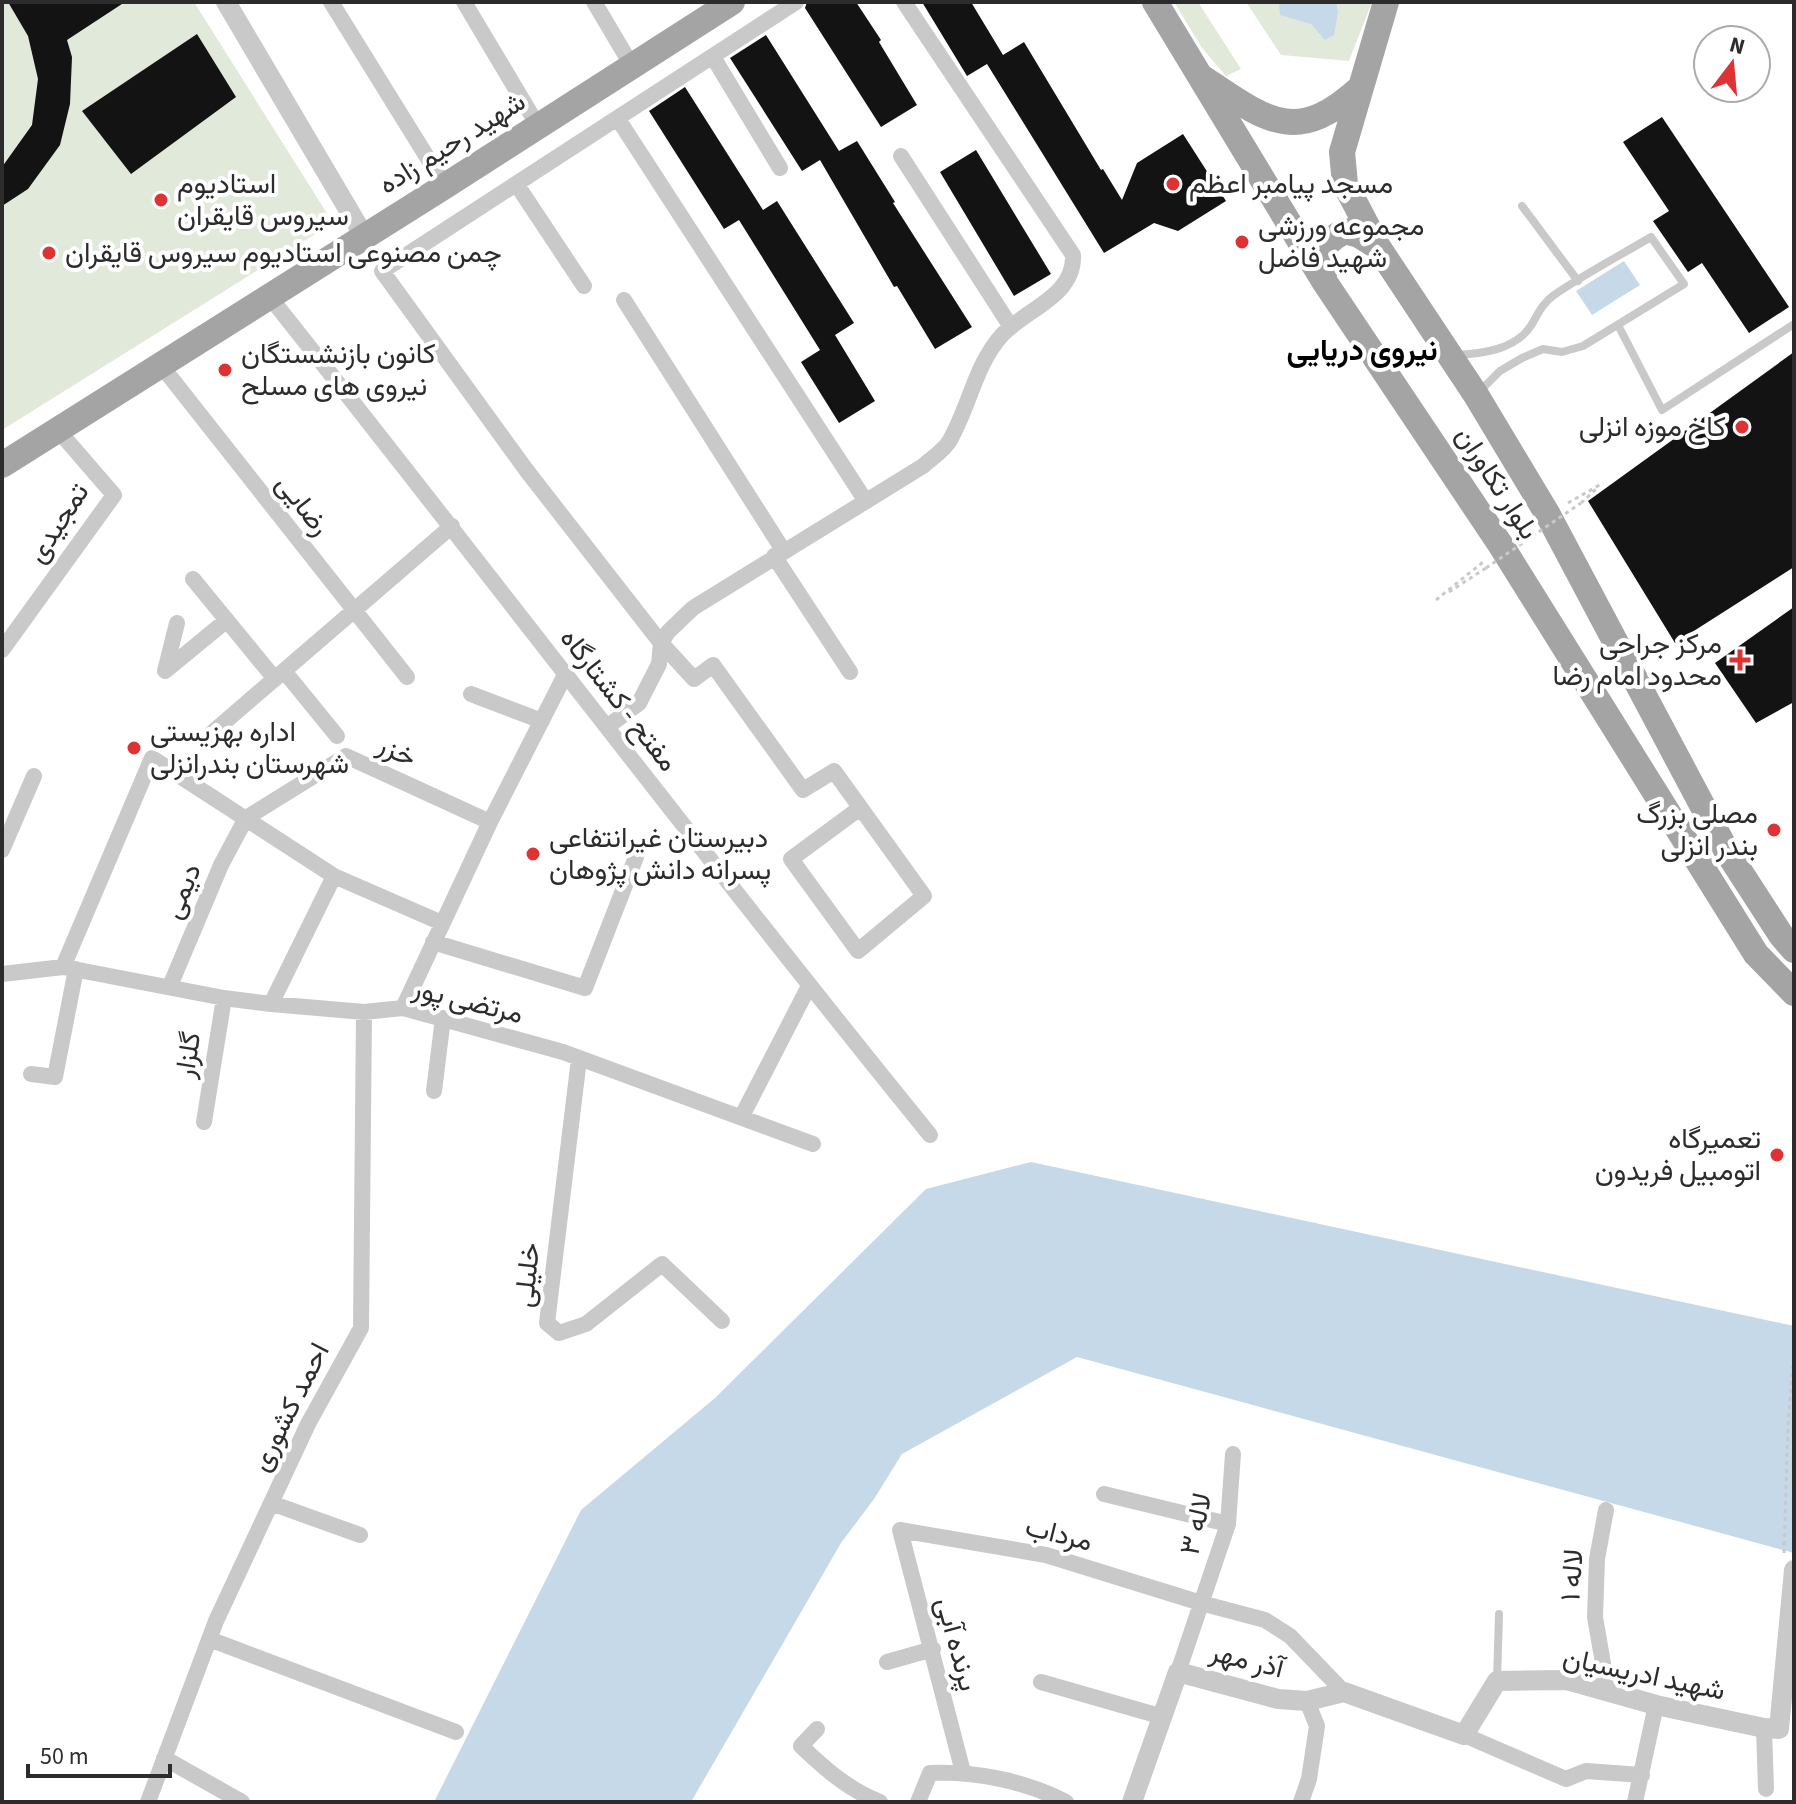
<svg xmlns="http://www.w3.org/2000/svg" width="1796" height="1804" font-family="'Source Sans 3',Vazirmatn,sans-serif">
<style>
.green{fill:#e1e9da}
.water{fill:#c6d9e9}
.building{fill:#131313}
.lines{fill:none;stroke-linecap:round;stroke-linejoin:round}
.path{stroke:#c9c9c9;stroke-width:3;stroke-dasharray:4 4;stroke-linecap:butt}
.service{stroke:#c9c9c9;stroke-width:8}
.minor{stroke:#c9c9c9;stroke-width:16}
.tertiary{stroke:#c9c9c9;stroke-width:20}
.primary{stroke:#a4a4a4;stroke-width:26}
.path-bridge{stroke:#c9c9c9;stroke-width:3;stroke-dasharray:4 4;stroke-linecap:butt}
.poi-dot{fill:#de3335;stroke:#fff;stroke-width:3}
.labels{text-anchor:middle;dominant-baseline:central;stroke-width:8;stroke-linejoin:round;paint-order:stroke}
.street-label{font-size:28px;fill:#2c2c2c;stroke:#fff}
.poi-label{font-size:28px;fill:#2c2c2c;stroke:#fff;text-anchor:start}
.neighbourhood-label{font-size:30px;font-weight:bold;fill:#000;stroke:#fff}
</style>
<rect width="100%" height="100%" fill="#fff"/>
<path class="green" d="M2 2H194L333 223 2 430Z
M1174 2H1198L1241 69 1226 76 1202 48Z
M1246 2H1372L1349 61 1281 55Z"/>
<path class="water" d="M1279 2H1336L1338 12 1334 35 1325 40 1311 24 1280 15Z
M1624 261 1640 285 1592 315 1576 291Z
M1031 1162 1794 1326V1553L1077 1357 902 1454 874 1499 841 1543 691 1802H434L581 1510 715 1398 926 1189Z"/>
<path class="building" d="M8 2H125L67 40 72 57 70 104 60 145 28 189 2 206V167L32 125 38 79 28 36Z
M807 2H856L881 40 879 42 917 105 881 127 805 8Z
M922 2H971L1003 55 1024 42 1101 170 1103 169 1122 200 1137 163 1183 134 1226 201 1178 231 1154 223 1104 253 987 64 967 76Z
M197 34 236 97 131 174 82 111Z
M766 35 839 151 857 141 895 202 893 203 972 327 935 349 897 286 894 287 820 160 802 171 730 58Z
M685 87 763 210 777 201 854 323 835 335 875 401 839 423 801 362 820 350 739 220 724 229 649 111Z
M1662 117 1789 307 1749 333 1702 263 1688 272 1653 221 1669 211 1623 142Z
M976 150 1051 274 1014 296 940 172Z
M1794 352V567L1675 643 1588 501Z
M1794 607V702L1756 723 1715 663Z"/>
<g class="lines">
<path class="path" d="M1568 503 1603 483
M1581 503 1596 489
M1449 592 1486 568
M1436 600 1483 562
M1784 1553 1788 1425 1794 1349"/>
<path class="service" d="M1522 206 1578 281
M1618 325 1662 410 1794 324
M1454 355C1481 354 1517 350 1532 324 1539 312 1543 303 1554 295 1585 274 1619 256 1651 237L1684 284 1583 346 1562 352 1543 349 1522 358 1500 371 1480 391
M1497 1680 1499 1614"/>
<path class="minor" d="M331 2 445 186
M464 2 538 126
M594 2 632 66
M796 2 382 271 527 471 661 643 694 679 713 665 803 790 834 771 924 896 858 951 791 859 860 808
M713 57 780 168
M618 119 865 500
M901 156 1011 327
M517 185 584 286
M269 296C490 574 705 858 930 1135
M624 300 783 550
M160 364 407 677
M774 556 850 672
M193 579 275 679
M177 623 165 671 227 620
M2 650 114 495 57 429
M284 671 337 736
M471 694 542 721
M607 727 639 703 659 664 661 643 668 632 693 608 923 466C932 458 945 450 950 440 970 405 975 365 1002 335 1026 309 1075 296 1073 255L904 2
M206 738 452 526
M2 850 34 776
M433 942 585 988 636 857
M63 967 152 758 334 876 442 923
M2 974 63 967 224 998 271 1004 364 1012 403 1008 563 1052 813 1144
M170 986 221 865 246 818 346 756 490 822
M271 1004 334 876
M403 1008 490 822 566 673
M579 1059 547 1323 559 1333 586 1324 662 1264 722 1321
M31 1074 55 1077 76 969
M434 1091 443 1018
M742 1116 809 986
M204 1122 224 998
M1104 1494 1228 1524
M271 1503 360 1535
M1606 1510 1597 1559 1595 1617 1608 1692
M209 1639 456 1732
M887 1662 933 1649
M1178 1672 1228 1524 1233 1454
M1041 1682 1163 1717
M1764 1728 1766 1789
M817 1729 801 1746C825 1769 849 1790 880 1802
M1464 1735 1566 1779 1586 1771 1642 1775
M164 1758 242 1802
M963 1772 900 1530 1046 1555 1201 1603 1265 1620 1290 1636 1344 1692
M148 1802 216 1621 308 1424 361 1328 364 1012
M918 1802 930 1773C976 1771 1025 1781 1066 1802
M1301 1802 1309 1779 1317 1726 1307 1701
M1635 1802 1656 1705"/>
<path class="tertiary" d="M226 2 364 236
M1132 1802 1178 1672 1278 1699 1307 1701 1344 1692 1464 1735 1497 1681 1567 1680 1656 1705 1764 1728 1779 1729 1794 1570"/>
<path class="primary" d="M1155 2 1324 281 1502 547 1756 954 1794 993
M1386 2 1342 152 1345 184 1378 247 1476 395 1548 515 1726 850 1781 935 1794 950
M1203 78C1266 120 1296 147 1361 87
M1324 279C1323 253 1319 244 1345 231L1359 235 1378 247
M2 465 445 186 732 2"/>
<path class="path-bridge" d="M1486 568 1581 503"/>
</g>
<g class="poi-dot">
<circle cx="1173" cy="184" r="8"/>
<circle cx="161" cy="200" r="8"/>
<circle cx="1242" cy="242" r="8"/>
<circle cx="49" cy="253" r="8"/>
<circle cx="225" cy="370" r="8"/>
<circle cx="1742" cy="427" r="8"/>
<path d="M1736 648h8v8h8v8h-8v8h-8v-8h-8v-8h8z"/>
<circle cx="134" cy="748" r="8"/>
<circle cx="1774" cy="830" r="8"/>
<circle cx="533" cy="854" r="8"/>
<circle cx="1777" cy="1155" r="8"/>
</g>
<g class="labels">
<g class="street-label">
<text transform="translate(452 143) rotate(-32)">شهید رحیم زاده</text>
<text transform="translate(1497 483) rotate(57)">بلوار تکاوران</text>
<text transform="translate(303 505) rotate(52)">رضایی</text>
<text transform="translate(58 523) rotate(-57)">تمجیدی</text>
<text transform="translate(619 700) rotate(52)">مفتح - کشتارگاه</text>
<text transform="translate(397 751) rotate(25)">خزر</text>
<text transform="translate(182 891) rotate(-67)">دیمی</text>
<text transform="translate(468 1001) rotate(14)">مرتضی پور</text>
<text transform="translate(188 1055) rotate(-81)">گلزار</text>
<text transform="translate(527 1275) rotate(-84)">خلیلی</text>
<text transform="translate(290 1407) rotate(-63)">احمد کشوری</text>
<text transform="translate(1196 1524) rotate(-77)">لاله ۳</text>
<text transform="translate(1059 1534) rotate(14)">مرداب</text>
<text transform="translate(1572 1575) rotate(-86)">لاله ۱</text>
<text transform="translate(957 1644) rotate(75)">پرنده آبی</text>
<text transform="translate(1247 1660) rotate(14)">آذر مهر</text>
<text transform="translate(1644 1674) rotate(12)">شهید ادریسیان</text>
</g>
<g class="poi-label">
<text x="177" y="184">استادیوم<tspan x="177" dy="32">سیروس قایقران</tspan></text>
<text x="1189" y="184">مسجد پیامبر اعظم</text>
<text x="1258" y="226">مجموعه ورزشی<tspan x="1258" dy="32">شهید فاضل</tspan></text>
<text x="65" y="253">چمن مصنوعی استادیوم سیروس قایقران</text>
<text x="241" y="354">کانون بازنشستگان<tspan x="241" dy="32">نیروی های مسلح</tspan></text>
<text x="1726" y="427" text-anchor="end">کاخ موزه انزلی</text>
<text x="1722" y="644" text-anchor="end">مرکز جراحی<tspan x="1722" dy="32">محدود امام رضا</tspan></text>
<text x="150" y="732">اداره بهزیستی<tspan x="150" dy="32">شهرستان بندرانزلی</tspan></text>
<text x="1758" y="814" text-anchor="end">مصلی بزرگ<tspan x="1758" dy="32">بندر انزلی</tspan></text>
<text x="549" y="838">دبیرستان غیرانتفاعی<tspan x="549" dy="32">پسرانه دانش پژوهان</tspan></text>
<text x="1761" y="1139" text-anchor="end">تعمیرگاه<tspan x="1761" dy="32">اتومبیل فریدون</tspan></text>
</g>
<g class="neighbourhood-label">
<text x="1362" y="350">نیروی دریایی</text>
</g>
</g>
<rect width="1796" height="1804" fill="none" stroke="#2c2c2c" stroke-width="8"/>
<g transform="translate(1732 64) rotate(16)"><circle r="38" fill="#ffffff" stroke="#ababab" stroke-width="2"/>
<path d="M0-6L14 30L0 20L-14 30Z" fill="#de3335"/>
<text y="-12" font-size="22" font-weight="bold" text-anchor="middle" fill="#2c2c2c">N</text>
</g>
<path d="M28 1764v12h142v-12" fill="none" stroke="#2c2c2c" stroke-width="4"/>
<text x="40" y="1764" font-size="24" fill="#2c2c2c" stroke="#ffffff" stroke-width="6" paint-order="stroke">50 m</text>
</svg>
